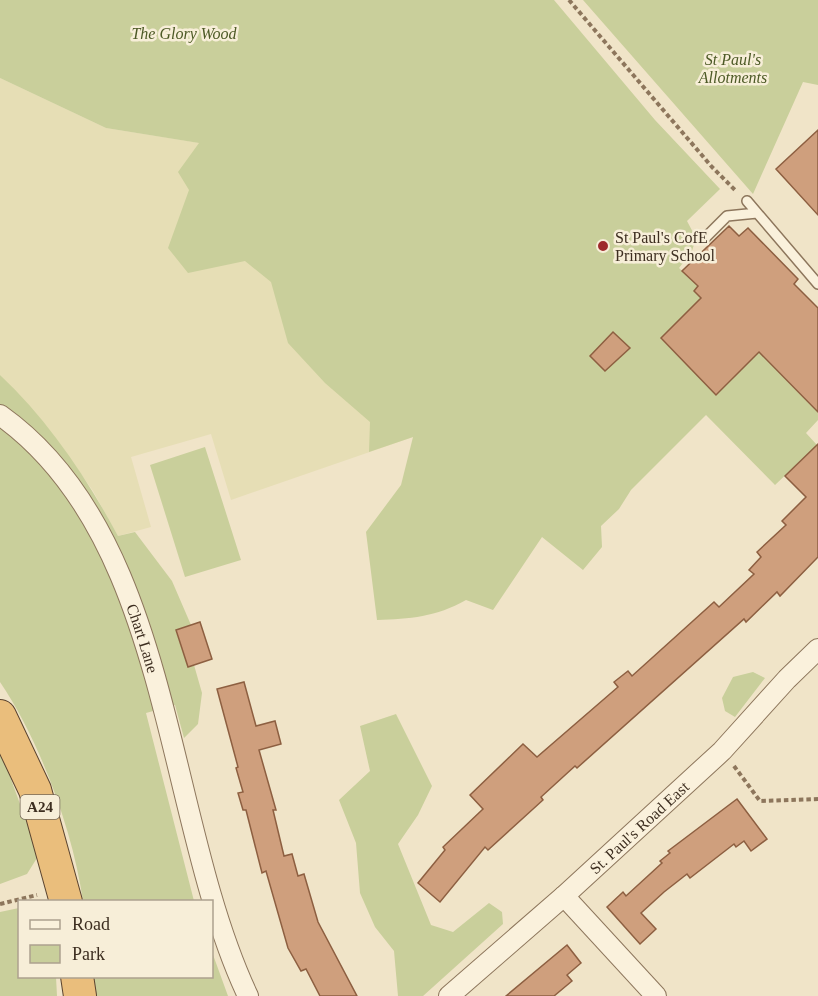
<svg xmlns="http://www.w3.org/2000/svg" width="818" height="996" font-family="Georgia,serif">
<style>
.farmland{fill:#e6deb5}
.green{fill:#c9cf9b}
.building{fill:#cf9f7d;stroke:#8d5f41;stroke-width:1.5}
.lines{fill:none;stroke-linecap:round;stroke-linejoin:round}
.service-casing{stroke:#8d765c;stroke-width:12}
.minor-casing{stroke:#8d765c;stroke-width:22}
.trunk-casing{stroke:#5b4430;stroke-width:34}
.path{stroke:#8d765c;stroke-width:4;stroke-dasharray:4.5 3;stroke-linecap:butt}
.service{stroke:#faf1dc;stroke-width:9}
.minor{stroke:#faf1dc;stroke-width:20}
.trunk{stroke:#eabe7c;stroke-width:32}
.poi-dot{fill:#9e2a2b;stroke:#f7eed8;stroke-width:2}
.labels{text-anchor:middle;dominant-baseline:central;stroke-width:5;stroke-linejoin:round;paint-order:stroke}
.shield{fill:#f7eed8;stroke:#756857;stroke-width:1.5}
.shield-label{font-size:15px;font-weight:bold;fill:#3d2e20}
.park-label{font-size:16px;font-style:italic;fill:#4d5a26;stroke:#f7eed8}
.poi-label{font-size:16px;fill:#3d2e20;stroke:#f7eed8;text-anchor:start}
.street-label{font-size:16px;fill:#3d2e20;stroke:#f7eed8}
</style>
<rect width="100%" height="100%" fill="#f0e4c8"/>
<path class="farmland" d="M0 78 106 128 200 143 413 437 231 500 211 434 131 457 151 527 118 536 93 491 67 454 0 375Z"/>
<path class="green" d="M0 0H554L655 120 720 189 687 221 696 238 692 251 679 268 698 286 694 291 715 313 682 317 661 339 716 394 759 352 818 412V420L806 433 817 445 775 485 706 415 631 490 619 509 601 526 602 547 583 570 542 537 493 610 466 600C436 617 410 619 377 620L366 532 401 485 413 437 369 452 370 422 325 383 288 343 271 282 245 261 188 273 168 248 189 190 178 172 199 143 106 128 0 78Z
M583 0H818V85L803 82 753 194Z
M0 375C48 420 87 478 118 536L135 532 172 581 191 625 176 631 188 667 194 665 202 693 198 724 184 738 175 705 146 713 194 901H83C73 831 40 741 0 682Z
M205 447 241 560 185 577 150 465Z
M753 672 765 678 735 717 725 711 722 698 733 677Z
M396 714 432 786 418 815 398 844 431 925 453 932 489 903 502 912 503 924 423 996H398L394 951 375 927 360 893 356 843 339 800 370 771 360 726Z
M0 749 32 837 37 858 27 874 0 884Z
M19 908 20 976 56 977 57 996H0V912Z
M212 952 228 996H94V977L212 976Z"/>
<path class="building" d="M818 130V215L776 169Z
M729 226 739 236 748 228 798 279 794 284 818 308V412L759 352 716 395 661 338 701 298 694 291 698 286 682 271Z
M613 332 630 348 605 371 590 356Z
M818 444V557L780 596 777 592 746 622 744 619 577 768 575 766 541 797 543 800 488 850 485 847 440 902 418 883 445 850 443 847 483 809 470 795 523 744 537 757 618 687 614 682 628 671 632 676 714 602 719 607 754 574 749 570 761 557 757 552 786 525 782 521 806 497 785 476Z
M200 622 212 659 188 667 176 630Z
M244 682 256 726 275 721 281 744 259 750 276 810H273L284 856 292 854 298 876 304 874 318 922 357 996H320L306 969 301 971 288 948 266 871 262 873 246 810H243L238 793 243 792 236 768 238 767 217 689Z
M737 799 767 839 751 851 744 841 736 847 734 844 690 878 687 874 664 892 641 913 656 929 640 944 607 907 623 892 626 896 662 863 660 861 670 853 668 851Z
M567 945 581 963 567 975 572 981 554 996H506Z"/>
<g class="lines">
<defs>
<path id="service" d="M747 201 818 284
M704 239 727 216 757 213"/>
<g id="minor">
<path id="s1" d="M0 415C173 538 163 816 248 996"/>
<path d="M564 896 656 996"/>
<path id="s2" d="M449 996 564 896 722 751 787 679 818 649"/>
</g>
<path id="trunk" d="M0 716 35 790 66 902
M77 976 80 996"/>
</defs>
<use href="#service" class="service-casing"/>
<use href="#minor" class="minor-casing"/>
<use href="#trunk" class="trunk-casing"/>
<path class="path" d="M569 0 712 167 736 191
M734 766 760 801 818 799
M0 904 37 895"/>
<use href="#service" class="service"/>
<use href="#minor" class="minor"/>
<use href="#trunk" class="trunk"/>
</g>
<circle class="poi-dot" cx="603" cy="246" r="6"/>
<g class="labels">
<rect class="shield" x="20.5" y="795" width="39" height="24" rx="4.5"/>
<g class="shield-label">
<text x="40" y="807">A24</text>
</g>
<g class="park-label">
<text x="184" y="33">The Glory Wood</text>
<text x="733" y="59">St Paul's<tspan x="733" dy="18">Allotments</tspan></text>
</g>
<g class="poi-label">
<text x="615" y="237">St Paul's CofE<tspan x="615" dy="18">Primary School</tspan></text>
</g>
<g class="street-label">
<text stroke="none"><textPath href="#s1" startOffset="270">Chart Lane</textPath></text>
<text stroke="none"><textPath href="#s2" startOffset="254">St. Paul's Road East</textPath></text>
</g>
</g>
<rect x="18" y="900" width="195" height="78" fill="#f7eed8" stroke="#ada18e" stroke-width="1.5"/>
<rect x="30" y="920" width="30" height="9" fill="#faf1dc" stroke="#ada18e" stroke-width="1.5"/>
<text x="72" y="930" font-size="18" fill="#3d2e20">Road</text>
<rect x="30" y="945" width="30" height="18" fill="#c9cf9b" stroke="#ada18e" stroke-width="1.5"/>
<text x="72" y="960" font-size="18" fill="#3d2e20">Park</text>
</svg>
